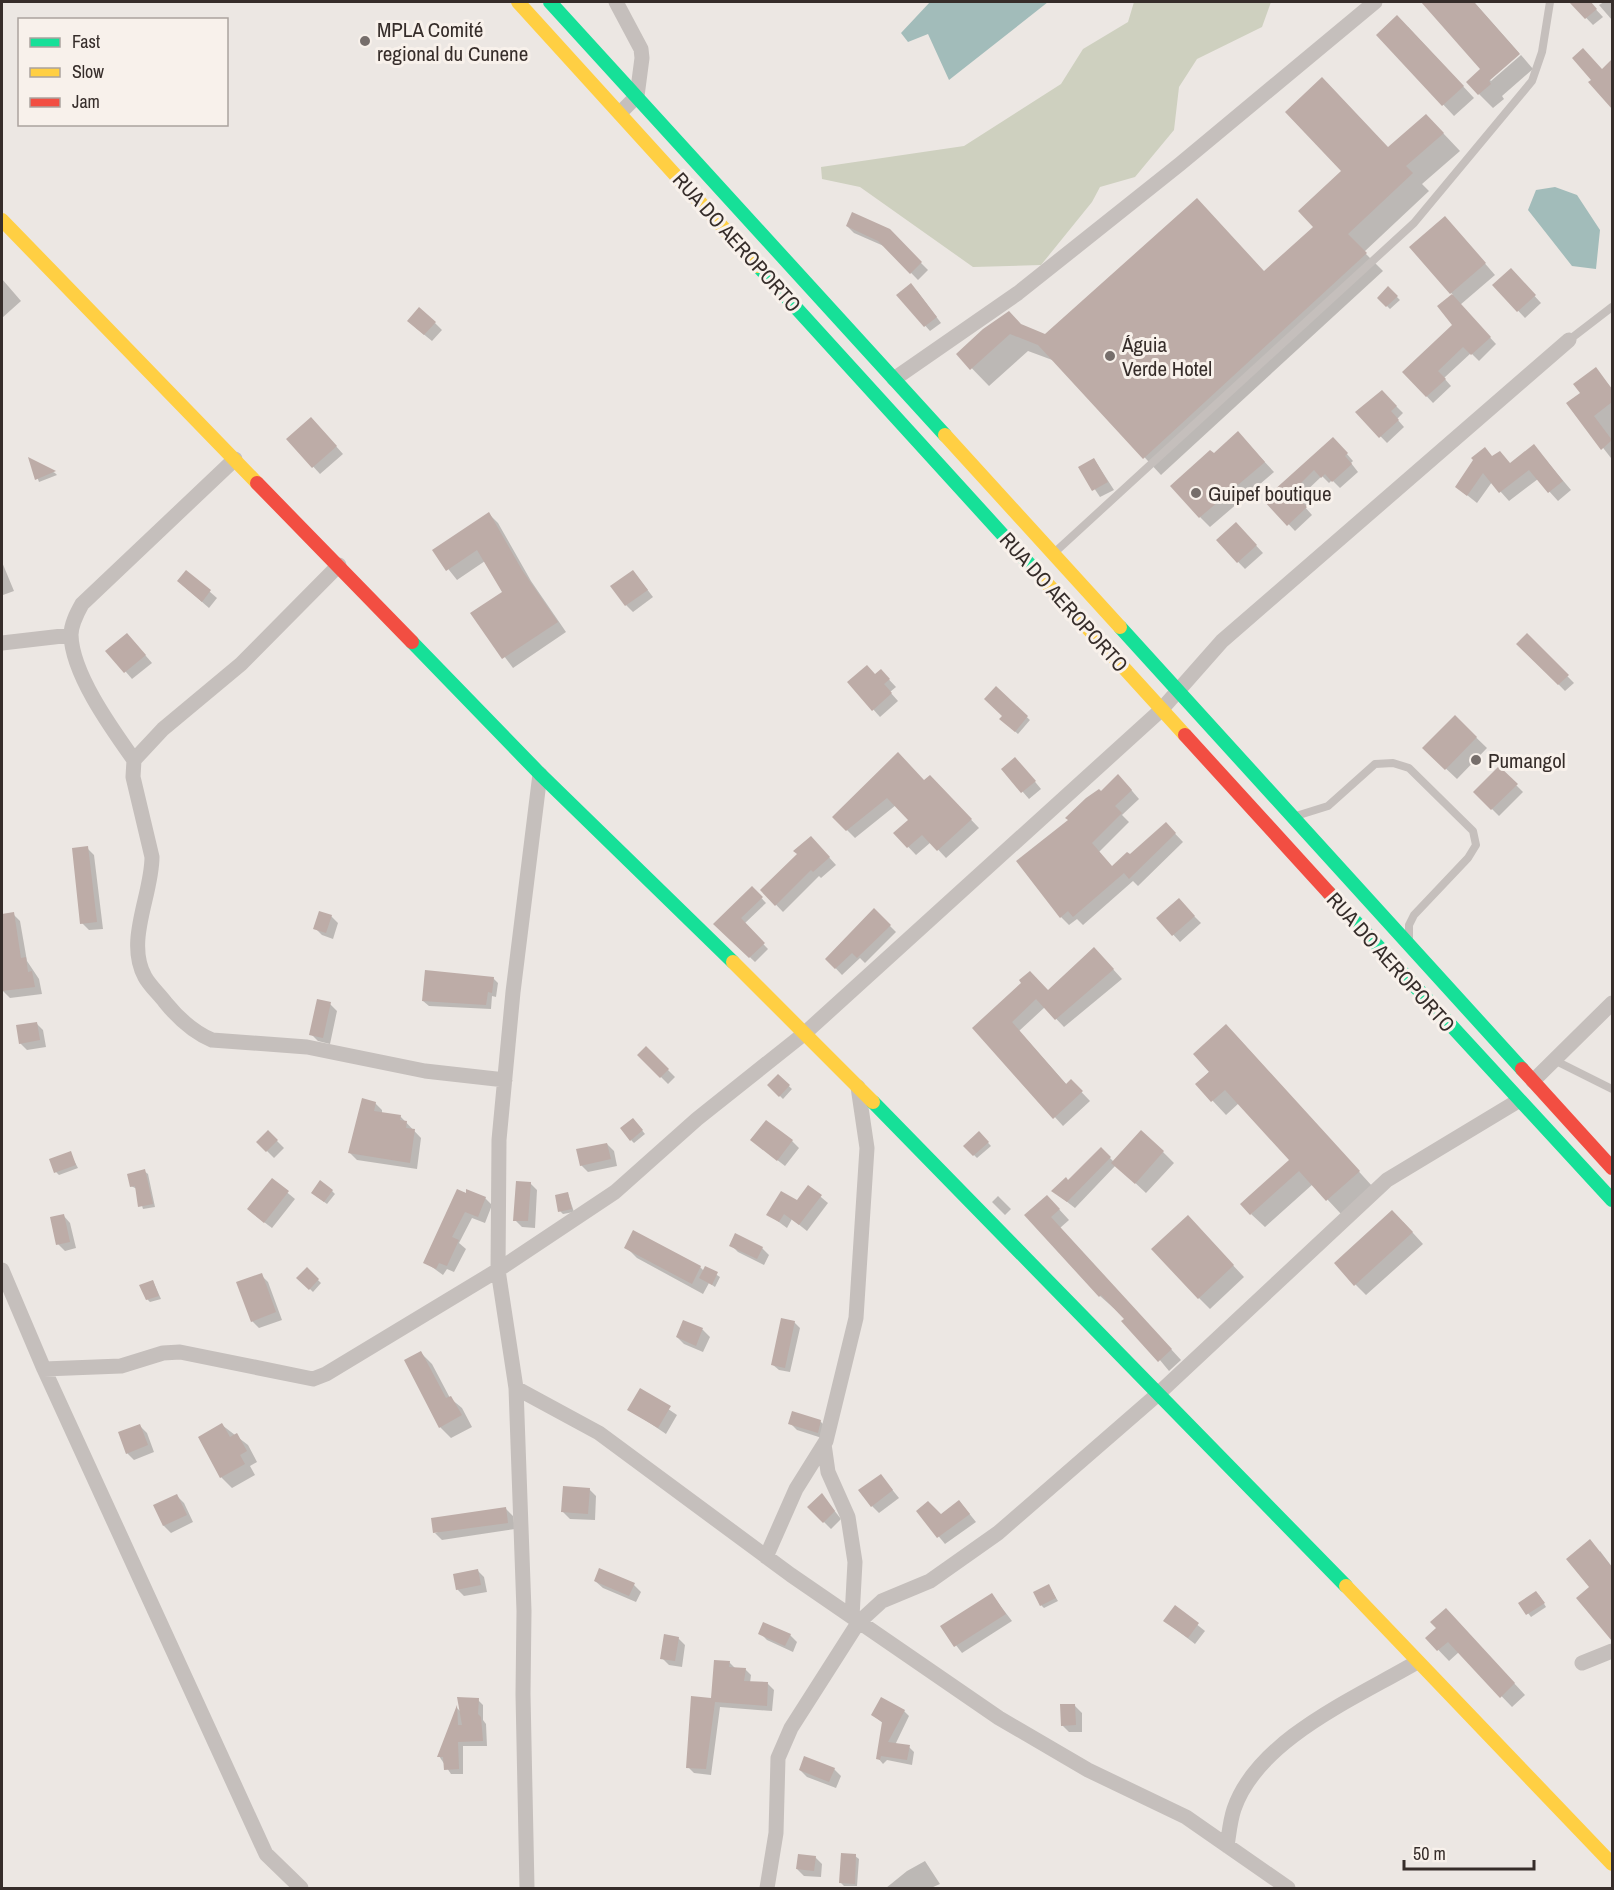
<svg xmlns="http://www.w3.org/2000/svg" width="1614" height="1890" font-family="'Archivo Narrow',sans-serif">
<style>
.green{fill:#ced0bf}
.water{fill:#a2bcba}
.shadow{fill:#0003}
.building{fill:#bdaca7}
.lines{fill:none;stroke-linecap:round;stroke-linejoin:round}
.lane{stroke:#c5bfbc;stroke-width:8}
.street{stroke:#c5bfbc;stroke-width:15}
.fast{stroke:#16e098;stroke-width:14}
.slow{stroke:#ffcf43;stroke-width:14}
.jam{stroke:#f24e42;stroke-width:14}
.poi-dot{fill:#766e6b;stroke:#f8f1eb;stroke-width:2}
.labels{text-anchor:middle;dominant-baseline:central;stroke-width:6;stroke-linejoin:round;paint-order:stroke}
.poi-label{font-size:21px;fill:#362d2a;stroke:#f8f1eb;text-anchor:start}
.street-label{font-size:21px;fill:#362d2a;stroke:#f8f1eb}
</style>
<rect width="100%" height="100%" fill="#ece7e3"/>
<path class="green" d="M1134 2H1271L1262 27 1197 59 1179 87 1174 130 1135 177 1100 187 1092 202 1041 265 973 267 860 187 822 179 821 167 964 146 1061 84 1083 49 1128 22Z"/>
<path class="water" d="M930 2H1048L949 80 928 34 908 42 901 33Z
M1555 187 1577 195 1600 230 1596 269 1572 266 1528 210 1536 190Z"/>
<path class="shadow" d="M1423 2H1474L1519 53 1489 79 1491 81 1521 55 1533 69 1502 96 1504 99 1493 108 1479 94 1483 70Z
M1571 2H1589L1603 17 1593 25Z
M1604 2H1612V20L1599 5Z
M1408 27 1474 98 1454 116 1378 35Z
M1612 61V107L1590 82Z
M1443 133 1460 151 1422 184 1429 191 1364 252 1383 271 1161 475 1055 361 1028 351 989 386 958 354 1022 327 1045 336 1265 273 1315 227 1389 148Z
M847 226 889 231 928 270 918 280 886 247 854 233Z
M1455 229 1495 275 1460 305 1496 344 1479 361 1471 353 1444 378 1451 386 1433 403 1404 372 1454 325 1439 306 1453 295 1411 247Z
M1517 277 1541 303 1525 318 1494 285Z
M2 279 21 301 2 318Z
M1388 288 1400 300 1390 309 1379 298Z
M917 291 941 323 930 331 898 295Z
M435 323 442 330 432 341 416 328Z
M1596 369 1612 389 1611 458 1568 403 1582 393Z
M1382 392 1403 413 1397 419 1404 427 1387 443 1357 412Z
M318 426 343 454 320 474 288 439Z
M1247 443 1274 472 1210 527 1200 517 1214 455Z
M1339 445 1353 461 1351 463 1358 472 1340 488 1332 480 1329 483 1322 476 1301 496 1308 504 1305 507 1312 515 1295 531 1266 500Z
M1534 446 1571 490 1558 501 1538 479 1509 501 1492 482 1477 503 1457 487 1493 457 1511 464Z
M1094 459 1114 490 1100 497 1080 467Z
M31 460 55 473 57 475 39 482Z
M489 514 498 523 531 581 566 632 513 668 472 613 504 592 485 561 457 580 434 551Z
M1236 524 1263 553 1245 569 1218 541Z
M2 562 14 591 3 595 2 593Z
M633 571 653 597 633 612 626 605Z
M187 572 217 598 209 608 186 588Z
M1527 635 1574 683 1565 691 1519 644Z
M134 642 152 663 132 679 108 651Z
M881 671 896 687 890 692 898 701 880 717 849 682 875 676Z
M996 689 1030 720 1018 734 1004 722Z
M1455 717 1487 748 1457 779 1424 748Z
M1022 766 1041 789 1029 799 1003 769Z
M1499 768 1523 792 1499 816 1475 792Z
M924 782 938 785 979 828 946 858 931 842 916 855 895 833 910 820 896 805 855 838 834 817Z
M1127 785 1139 799 1122 815 1129 822 1099 852 1112 867 1130 856 1166 824 1183 842 1138 886 1133 881 1083 925 1077 919 1069 925 1061 917 1070 820 1101 792Z
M817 844 836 865 821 878 819 876 783 912 762 890Z
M87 848 94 855 103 929 89 930 82 923Z
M752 888 766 903 744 924 768 949 755 962 715 924Z
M1178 900 1201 923 1180 942 1158 918Z
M874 910 896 932 865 963 860 958 842 975 827 959Z
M13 914 20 921 27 961 39 979 42 994 10 998 3 991 2 915Z
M331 916 338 923 333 939 322 935 315 928Z
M1102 957 1122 979 1064 1027 1045 1007 1019 1031 1067 1085 1071 1081 1090 1101 1063 1126 974 1028 1048 992Z
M493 978 498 983 496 997 492 996 491 1009 429 1006 423 1001Z
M330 1004 337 1011 330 1044 318 1041 311 1034Z
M36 1023 43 1030 46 1047 27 1050 20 1043Z
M1240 1040 1372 1186 1341 1214 1313 1184 1265 1227 1251 1214 1291 1160 1239 1103 1226 1115 1197 1084Z
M646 1048 675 1077 668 1084 639 1055Z
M778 1076 792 1089 783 1099 769 1085Z
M375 1103 382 1110V1113L400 1116 421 1138 417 1169 357 1160 350 1153Z
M636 1123 645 1134 634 1143 631 1140Z
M268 1132 284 1148 274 1158 258 1142Z
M979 1133 991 1146 977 1158 965 1146Z
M752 1140 792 1141 799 1148 785 1166Z
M607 1144 614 1151 617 1166 588 1172 581 1165Z
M1101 1149 1114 1162 1163 1152 1174 1163 1146 1193 1116 1165 1075 1208 1053 1191 1068 1182Z
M70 1153 78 1168 59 1175 56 1172Z
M144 1171 148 1174 155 1207 143 1209 137 1189 131 1186Z
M272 1180 295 1199 272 1228 256 1216Z
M530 1183 537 1190 535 1228 522 1227 515 1220Z
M809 1187 828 1203 807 1231 792 1219 787 1228 768 1214 797 1202Z
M332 1191 335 1194 327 1204 316 1196Z
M458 1191 485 1198 492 1205 485 1223 472 1218 459 1243 466 1249 454 1272 447 1269 443 1275 425 1262Z
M568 1194 574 1212 563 1214 560 1211Z
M998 1196 1011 1209 1005 1215 992 1202Z
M1057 1207 1069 1220 1060 1228 1181 1360 1169 1371 1126 1319 1100 1296 1026 1216Z
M63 1215 70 1223 76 1248 65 1251 58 1244Z
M1403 1222 1423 1244 1366 1295 1355 1284Z
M1198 1228 1244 1277 1210 1309 1199 1298Z
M731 1245 762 1248 769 1255 764 1265 738 1252Z
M626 1247 700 1267 704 1271 706 1268 720 1277 715 1287 709 1283 703 1294 637 1258Z
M307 1269 321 1283 313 1292 299 1278Z
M261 1275 268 1282 282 1320 259 1328 252 1321Z
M153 1281 161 1299 150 1302 147 1299Z
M684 1322 703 1330 710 1337 703 1352 684 1344 677 1337Z
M794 1322 800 1328 790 1372 779 1370 773 1365Z
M421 1353 432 1364 450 1398 462 1408 472 1427 451 1438 440 1427Z
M640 1390 677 1415 666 1434 629 1409Z
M820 1421 827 1428 825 1439 797 1430 790 1423Z
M222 1425 248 1445 257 1462 250 1466 255 1475 232 1488 221 1477Z
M140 1426 147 1433 154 1452 134 1460 127 1453Z
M881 1476 899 1498 879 1513 872 1506Z
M589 1489 596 1496 595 1520 570 1519 563 1512Z
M822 1495 841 1519 831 1529 809 1507Z
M177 1496 184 1503 193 1522 171 1533 164 1526 155 1506Z
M959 1501 976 1522 945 1544 918 1511 940 1516Z
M506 1509 513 1516 515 1529 442 1540 435 1533Z
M1600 1551 1612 1567V1638L1607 1633 1592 1587Z
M477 1570 484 1577 487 1592 464 1596 457 1589Z
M595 1581 634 1585 641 1592 636 1602 603 1588Z
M1049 1586 1058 1601 1044 1608 1041 1605Z
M992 1595 1012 1621 962 1653 942 1627Z
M1539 1595 1546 1607 1531 1617 1520 1603Z
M1175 1607 1205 1631 1195 1644 1165 1621Z
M1457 1621 1525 1695 1512 1707 1459 1652 1449 1661 1427 1638Z
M760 1633 790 1635 797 1642 793 1652 767 1640Z
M678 1638 685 1645 682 1667 669 1665 662 1658Z
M729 1662 736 1669H745L751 1675 750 1683 768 1684 774 1690 772 1711 720 1707 711 1775 694 1773 688 1767Z
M478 1700 483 1705V1720L486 1724 487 1746H463V1774H451L439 1756 457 1708 461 1712Z
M1075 1706 1082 1713V1732H1069L1062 1725Z
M904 1711 909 1716 895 1745 909 1747 914 1752 912 1765 887 1760 883 1764 878 1758 884 1724 873 1715Z
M834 1769 841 1776 836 1788 807 1777 800 1770Z
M855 1856 859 1859 857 1886H844L841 1883Z
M815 1857 822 1864 821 1877 804 1876 797 1869Z
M925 1861 940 1884 931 1888H886L907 1871Z"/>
<path class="building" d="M1421 2H1474L1520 54 1489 81 1491 84 1478 95 1466 82 1480 69Z
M1569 2H1591L1597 9 1585 19Z
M1397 15 1464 86 1442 106 1376 35Z
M1583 48 1602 69 1612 59V109L1588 82 1591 80 1572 58Z
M1322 77 1388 147 1426 114 1444 133 1406 166 1413 173 1348 234 1367 253 1143 459 1038 345 1010 334 970 370 956 354 983 329 1009 311 1021 324 1045 334 1197 198 1264 271 1313 227 1298 211 1341 171 1285 112Z
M852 212 890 229 922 262 910 274 878 241 846 226Z
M1445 216 1486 263 1450 294 1409 247Z
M1511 268 1536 295 1517 312 1492 285Z
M911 283 937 317 924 327 896 295Z
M1388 286 1398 296 1386 307 1377 298Z
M1452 294 1491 337 1471 355 1463 347 1438 371 1446 379 1426 397 1402 372 1452 325 1437 306Z
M419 307 436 322 424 335 407 321Z
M1596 367 1612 389V402L1594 416 1612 440 1601 450 1566 403 1580 393 1573 384Z
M1382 390 1397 406 1391 411 1399 420 1379 438 1355 412Z
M311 417 337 446 312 468 286 439Z
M1238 431 1265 462 1199 518 1170 486 1210 450 1214 453Z
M1333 437 1348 453 1345 456 1352 464 1332 482 1325 474 1321 478 1314 470 1295 489 1302 496 1299 499 1307 507 1287 526 1263 500Z
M1534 444 1563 481 1548 493 1529 470 1499 493 1483 473 1467 496 1455 487 1473 460 1471 458 1485 447 1492 456 1500 451 1510 463Z
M28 457 56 471 35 480Z
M1094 458 1108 482 1092 491 1078 467Z
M489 512 522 570 558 622 502 659 470 613 502 592 477 550 446 571 432 550Z
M1236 522 1257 545 1237 563 1216 540Z
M186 570 211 590 202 602 177 581Z
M633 570 648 590 625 606 610 586Z
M127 633 146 655 124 673 105 651Z
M1527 633 1569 675 1558 685 1516 644Z
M867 665 875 674 881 669 890 679 884 684 892 693 872 711 847 682Z
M996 686 1028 716 1015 732 999 719 1002 716 984 699Z
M1455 715 1477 737 1445 770 1422 748Z
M898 752 924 780 930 775 972 819 937 851 922 835 907 848 893 833 908 820 887 798 846 831 832 817Z
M1015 757 1036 781 1021 793 1001 769Z
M1499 766 1518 784 1491 810 1473 792Z
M1118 774 1132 790 1115 806 1122 813 1092 843 1112 866 1127 852 1130 854 1166 822 1176 833 1129 879 1124 873 1073 917 1068 911 1060 918 1016 861 1068 820 1065 818 1086 798 1099 789 1101 791Z
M811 836 830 857 813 872 811 870 775 906 760 890 797 854 793 851Z
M88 846 97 922 80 924 72 848Z
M752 886 763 897 741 918 765 943 749 958 713 924Z
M1179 898 1195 916 1172 936 1156 918Z
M874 908 891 925 857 958 852 953 835 969 825 959Z
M319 911 332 915 326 933 313 929Z
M14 912 21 958 26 957 28 972 32 971 35 987 2 991V914Z
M1094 947 1114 969 1055 1020 1036 999 1012 1022 1066 1084 1071 1079 1083 1091 1053 1119 972 1028 1021 983 1019 980 1030 971 1048 990Z
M425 970 494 977 492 993 488 992 486 1005 422 1001Z
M317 999 331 1002 323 1038 309 1035Z
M37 1022 40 1040 19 1044 16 1025Z
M1226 1024 1360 1171 1326 1201 1299 1171 1250 1215 1240 1204 1289 1160 1225 1090 1211 1102 1195 1084 1209 1072 1193 1054Z
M646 1046 669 1069 660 1078 637 1055Z
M778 1074 790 1085 779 1097 767 1085Z
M362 1098 376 1102 374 1111 401 1115 400 1120 407 1121 406 1128 415 1129 410 1163 348 1153Z
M633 1118 643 1130 630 1141 620 1128Z
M766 1120 793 1140 777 1161 750 1140Z
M268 1130 278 1140 266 1152 256 1142Z
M1141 1130 1164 1151 1135 1184 1111 1163Z
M979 1131 989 1142 973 1156 963 1146Z
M607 1143 611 1159 580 1166 576 1149Z
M1101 1147 1111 1157 1067 1202 1051 1191 1066 1177 1068 1180Z
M71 1151 76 1165 54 1173 49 1159Z
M145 1169 153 1204 138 1207 135 1186 130 1187 127 1174Z
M272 1178 289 1191 264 1223 247 1209Z
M320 1180 333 1190 324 1202 311 1193Z
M516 1181 531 1182 528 1221H513Z
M808 1185 822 1195 799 1225 784 1214 779 1222 766 1215 781 1191 797 1200Z
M457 1189 466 1193V1189L486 1197 478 1217 465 1212 452 1237 459 1240 447 1266 439 1263 436 1269 423 1263Z
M568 1192 572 1209 558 1212 555 1195Z
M1047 1195 1060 1209 1051 1217 1172 1349 1158 1362 1121 1321 1124 1319 1101 1295 1099 1297 1024 1215Z
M1392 1210 1413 1232 1354 1286 1334 1263Z
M64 1214 70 1242 56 1245 50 1217Z
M1188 1215 1234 1265 1198 1299 1151 1249Z
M633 1230 701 1266 692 1284 624 1248Z
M735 1233 763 1247 757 1259 729 1246Z
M705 1266 718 1272 712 1285 699 1278Z
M307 1267 319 1279 309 1290 296 1278Z
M262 1273 276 1312 251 1322 236 1282Z
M153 1280 159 1296 146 1300 139 1285Z
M781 1318 795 1321 785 1368 771 1365Z
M683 1320 703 1328 696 1346 676 1337Z
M421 1351 446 1398 451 1396 462 1415 439 1428 404 1360Z
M640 1388 671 1406 658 1428 627 1410Z
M792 1411 821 1420 818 1433 788 1424Z
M222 1423 230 1437 237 1433 247 1451 240 1455 245 1464 220 1478 198 1437Z
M140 1424 148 1445 126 1454 118 1432Z
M881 1474 893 1490 871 1507 858 1490Z
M563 1486 590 1488 588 1514 561 1512Z
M822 1493 835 1511 823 1523 807 1507Z
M177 1494 187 1515 163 1526 153 1505Z
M959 1500 970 1514 937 1538 916 1511 928 1501 941 1514Z
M506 1507 508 1523 433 1533 431 1518Z
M1590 1539 1612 1567V1641L1576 1598 1589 1587 1566 1559Z
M599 1568 635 1583 629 1596 594 1581Z
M478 1569 481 1585 456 1590 453 1574Z
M1049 1584 1056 1598 1040 1606 1033 1592Z
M1536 1591 1545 1603 1526 1615 1518 1603Z
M992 1593 1006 1614 954 1647 940 1626Z
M1175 1605 1199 1623 1188 1638 1163 1621Z
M1446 1608 1515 1683 1500 1698 1448 1642 1437 1651 1425 1638 1436 1628 1430 1622Z
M763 1622 791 1634 785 1646 758 1634Z
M664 1634 679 1637 675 1661 660 1659Z
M714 1660 730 1661 729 1667 746 1668 744 1681 768 1682 767 1706 715 1702 706 1769 686 1768 691 1696 711 1698Z
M457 1697 479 1698 478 1714 481 1717 483 1741 458 1742 459 1769 444 1770 443 1757H437L457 1705 458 1725H462Z
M881 1697 905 1710 888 1742 910 1745 907 1760 881 1756 880 1760 876 1759 882 1722 871 1715Z
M1060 1704H1075L1076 1725 1061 1726Z
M804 1756 835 1768 829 1782 799 1770Z
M841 1853 856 1854 855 1884 839 1883Z
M798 1854 816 1856 814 1871 796 1869Z"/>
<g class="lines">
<path class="lane" d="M1569 340 1612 307
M1054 553 1414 223 1532 81 1542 52 1550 2
M1296 816 1328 806 1375 764 1393 763 1409 768 1473 831 1476 845 1468 858 1414 915 1409 925V938
M1556 1061 1612 1089"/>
<path class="street" d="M616 2 641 49 642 58 637 96 620 113
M894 379 1018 293 1180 164 1375 2
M339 565 241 664 163 729 134 760 133 777 152 857C152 895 125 941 145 977 150 986 159 994 165 1002 178 1018 193 1032 212 1040L307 1047 425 1071 505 1080
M2 643 71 635
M134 760C112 729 72 674 71 635 71 624 77 613 82 604L235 459
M1533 1081 1612 1003
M2 1270 44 1369 266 1854 301 1888
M44 1369 121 1366 163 1353 180 1352 313 1379 326 1374 498 1270 615 1192 697 1119 805 1033 1161 710 1222 641 1569 340
M516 1388 599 1433 791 1575 999 1718 1088 1770 1186 1817 1288 1888
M824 1444 828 1472 848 1517 855 1562 852 1617
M766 1557 796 1489 826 1441 856 1318 867 1148 858 1087
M1582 1663 1612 1651
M1227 1846C1229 1834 1230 1821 1234 1809 1258 1739 1356 1698 1417 1662
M527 1888 523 1694 524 1611 516 1388 498 1270 499 1140 513 992 540 774
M767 1888 776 1833 778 1758 791 1728 858 1623 882 1601 930 1581 998 1533 1158 1394 1387 1180 1518 1101"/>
<path class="fast" d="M550 2 945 435
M758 266 1043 579
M1120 627 1522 1069
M412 642 540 774 733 962
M1329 893 1612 1200
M873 1102 1346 1586"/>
<path class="slow" d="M518 2 758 266
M2 220 257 483
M945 435 1120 627
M1043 579 1185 735
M733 962 873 1102
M1346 1586 1612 1864"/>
<path class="jam" d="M257 483 412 642
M1185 735 1329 893
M1522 1069 1612 1168"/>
</g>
<g class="poi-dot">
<circle cx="365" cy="41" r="6"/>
<circle cx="1110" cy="356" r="6"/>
<circle cx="1196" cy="493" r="6"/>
<circle cx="1476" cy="760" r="6"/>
</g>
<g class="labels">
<g class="poi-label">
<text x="377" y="29">MPLA Comité<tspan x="377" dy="24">regional du Cunene</tspan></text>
<text x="1122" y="344">Águia<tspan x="1122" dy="24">Verde Hotel</tspan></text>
<text x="1208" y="493">Guipef boutique</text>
<text x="1488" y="760">Pumangol</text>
</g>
<g class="street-label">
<text transform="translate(737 242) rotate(48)">RUA DO AEROPORTO</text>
<text transform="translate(1064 602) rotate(48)">RUA DO AEROPORTO</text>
<text transform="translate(1391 962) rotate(48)">RUA DO AEROPORTO</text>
</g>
</g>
<rect width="1614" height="1890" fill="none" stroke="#362d2a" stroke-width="6"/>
<rect x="18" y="18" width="210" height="108" fill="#f8f1eb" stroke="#aaa39e" stroke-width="1.5"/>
<rect x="30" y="38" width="30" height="9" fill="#16e098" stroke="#aaa39e" stroke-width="1.5"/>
<text x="72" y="48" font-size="18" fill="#362d2a">Fast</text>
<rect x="30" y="68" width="30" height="9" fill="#ffcf43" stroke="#aaa39e" stroke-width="1.5"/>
<text x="72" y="78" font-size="18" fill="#362d2a">Slow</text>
<rect x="30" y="98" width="30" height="9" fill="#f24e42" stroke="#aaa39e" stroke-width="1.5"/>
<text x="72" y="108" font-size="18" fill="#362d2a">Jam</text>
<path d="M1404 1860v9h130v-9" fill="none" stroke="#362d2a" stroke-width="3"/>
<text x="1413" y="1860" font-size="18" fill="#362d2a" stroke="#f8f1eb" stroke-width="4.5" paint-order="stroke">50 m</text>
</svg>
